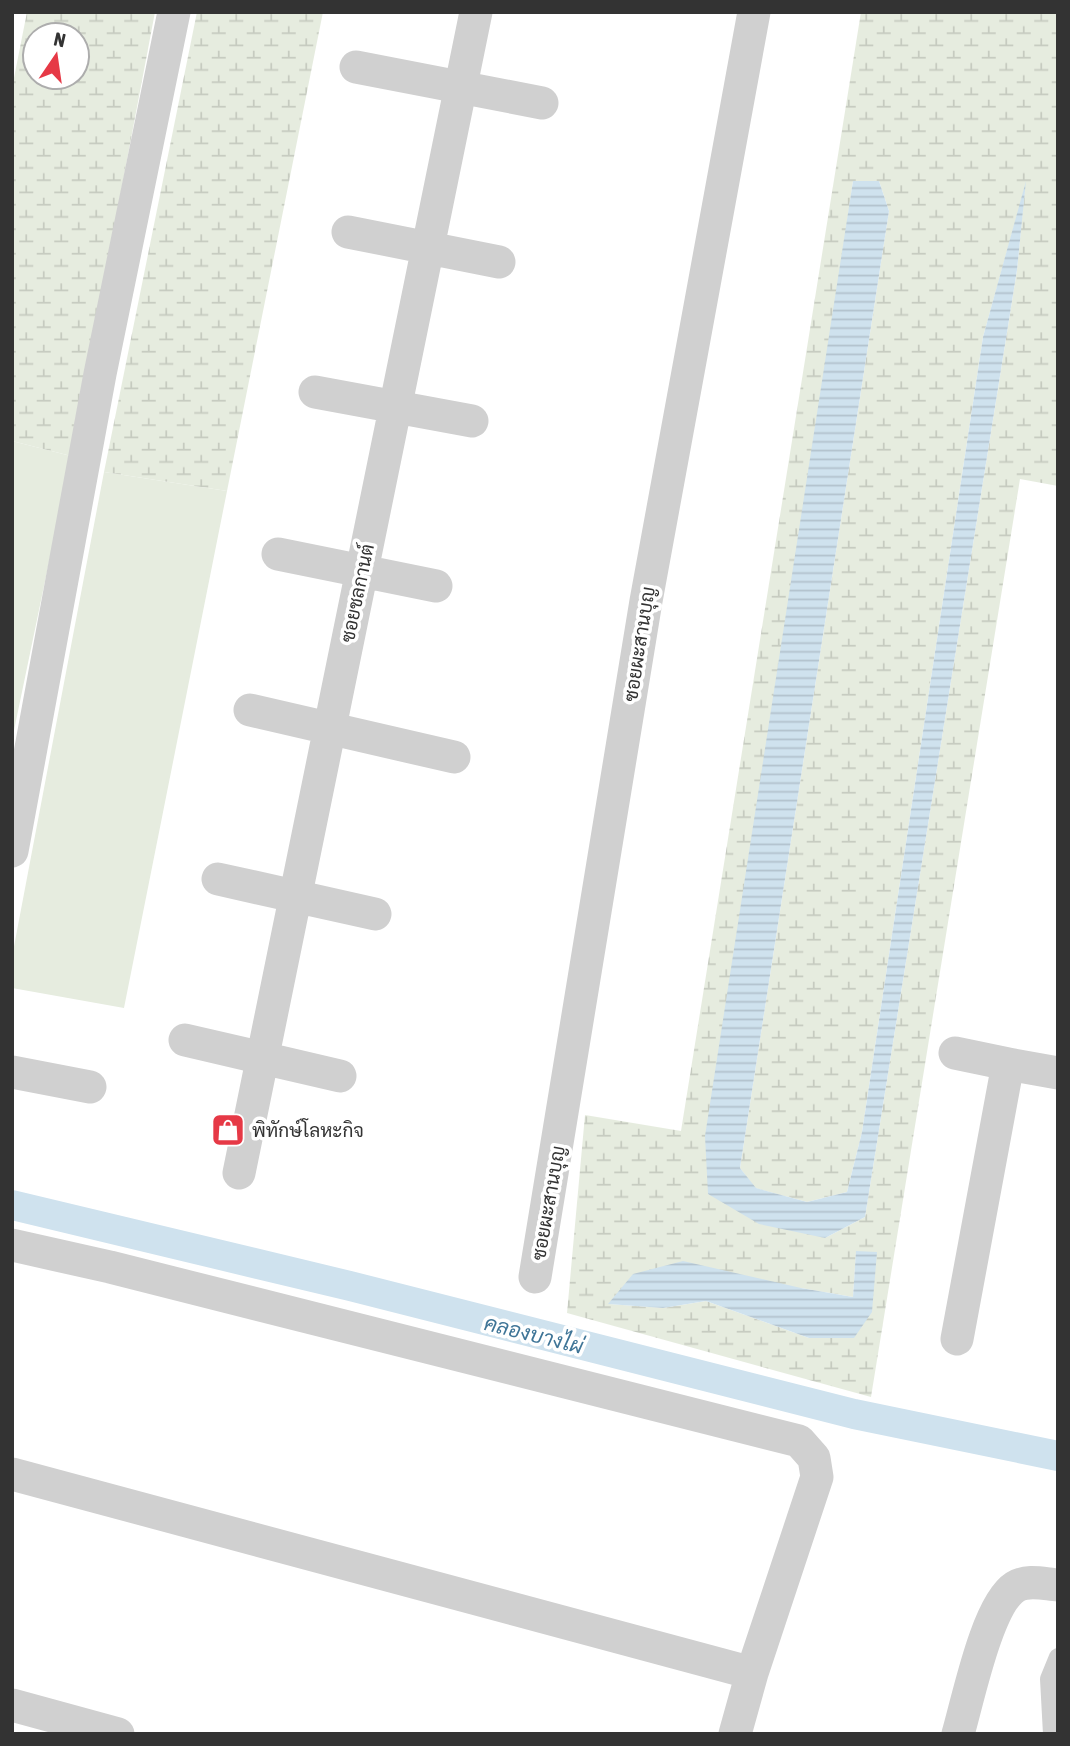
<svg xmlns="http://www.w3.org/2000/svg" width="1070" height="1746" font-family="'Asap Condensed',Sarabun,sans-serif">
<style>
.grass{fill:#e6ecdf}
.wetland{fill:url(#wetland-marsh);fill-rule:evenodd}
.water{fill:url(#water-rules)}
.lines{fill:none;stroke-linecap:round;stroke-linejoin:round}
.canal{stroke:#cfe2ee;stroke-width:30}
.service{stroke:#d0d0d0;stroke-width:18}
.minor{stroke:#d0d0d0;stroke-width:33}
.labels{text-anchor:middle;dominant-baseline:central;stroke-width:7;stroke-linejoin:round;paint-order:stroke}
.street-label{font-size:19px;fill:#333;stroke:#fff}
.poi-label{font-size:19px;fill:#333;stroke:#fff;text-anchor:start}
.water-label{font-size:21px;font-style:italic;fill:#3f7597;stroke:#fff}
</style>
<defs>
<pattern id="wetland-marsh" width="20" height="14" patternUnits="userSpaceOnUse" patternTransform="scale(1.75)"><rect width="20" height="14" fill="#e6ecdf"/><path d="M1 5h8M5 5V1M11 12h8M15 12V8" fill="none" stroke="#c6cbc0"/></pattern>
<pattern id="water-rules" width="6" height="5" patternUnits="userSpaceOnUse" patternTransform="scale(1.75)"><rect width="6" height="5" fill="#cfe2ee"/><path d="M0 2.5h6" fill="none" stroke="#b2c2cd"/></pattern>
</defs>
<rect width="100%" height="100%" fill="#fff"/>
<path class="grass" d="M12 441 71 456 12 740Z
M104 472 227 491 124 1008 12 988V957Z"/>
<path class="wetland" d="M27 12H155L71 456 12 441V88ZM35 35H77V77H35Z
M197 12H323L227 491 104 472Z
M861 12H1058V486L1020 479 871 1397 567 1313 585 1115 681 1131ZM853 181H879L889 211 740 1168 755 1188 807 1202 847 1192 862 1132 983 337 1025 187 1017 270 865 1217 825 1238 708 1194ZM856 1252 854 1338H809L706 1301 663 1308 609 1304 801 1288 853 1297Z"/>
<path class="water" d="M853 181H879L889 211 740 1168 756 1188 807 1202 847 1192 862 1132 983 337 1026 181 1017 270 865 1217 825 1238 759 1224 708 1194 705 1136Z
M856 1251 877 1252 872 1312 854 1338H809L706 1301 663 1308 608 1304 633 1274 683 1261 801 1288 853 1297Z"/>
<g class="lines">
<path class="canal" d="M12 1205 350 1286 854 1414 1058 1456"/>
<path class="service" d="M1052 1734 1049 1679 1058 1657"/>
<path class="minor" d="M356 67 542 103
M348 232 499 262
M315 392 472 421
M278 554 436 586
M250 710 454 757
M12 851 100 374 174 12
M218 879 375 914
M185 1040 340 1076
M955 1053 1008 1064
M12 1072 90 1087
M239 1173 476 12
M12 1245 110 1267 799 1441 814 1458 817 1477 752 1673 735 1734
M535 1277 646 601 754 12
M957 1339 1008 1064 1058 1073
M12 1474 752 1673
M12 1705 118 1734
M958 1734C968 1700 987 1605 1015 1587 1027 1579 1044 1584 1058 1585"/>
</g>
<defs>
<symbol id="shop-square" viewBox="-11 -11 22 22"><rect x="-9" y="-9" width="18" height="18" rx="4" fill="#e63946" stroke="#fff"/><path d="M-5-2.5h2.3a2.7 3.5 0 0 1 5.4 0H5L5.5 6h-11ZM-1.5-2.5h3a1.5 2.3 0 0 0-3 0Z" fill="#fff"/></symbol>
</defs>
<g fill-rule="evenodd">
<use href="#shop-square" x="209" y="1111" width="38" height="38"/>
</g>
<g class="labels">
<g class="street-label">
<text transform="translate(357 593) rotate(-78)">ซอยชลกานต์</text>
<text transform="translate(639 644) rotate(-81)">ซอยผะสานบุญ</text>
<text transform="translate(548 1203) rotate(-80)">ซอยผะสานบุญ</text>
</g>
<g class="poi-label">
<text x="252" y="1130">พิทักษ์โลหะกิจ</text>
</g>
<g class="water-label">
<text transform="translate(534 1334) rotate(14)">คลองบางไผ่</text>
</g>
</g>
<rect width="1070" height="1746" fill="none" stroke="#333333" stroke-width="28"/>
<g transform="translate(56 56) rotate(13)"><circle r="33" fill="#ffffff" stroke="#adadad" stroke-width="2"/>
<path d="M0-5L12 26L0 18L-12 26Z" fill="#e63946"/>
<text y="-10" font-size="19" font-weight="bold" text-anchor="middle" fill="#333333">N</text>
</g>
</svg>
